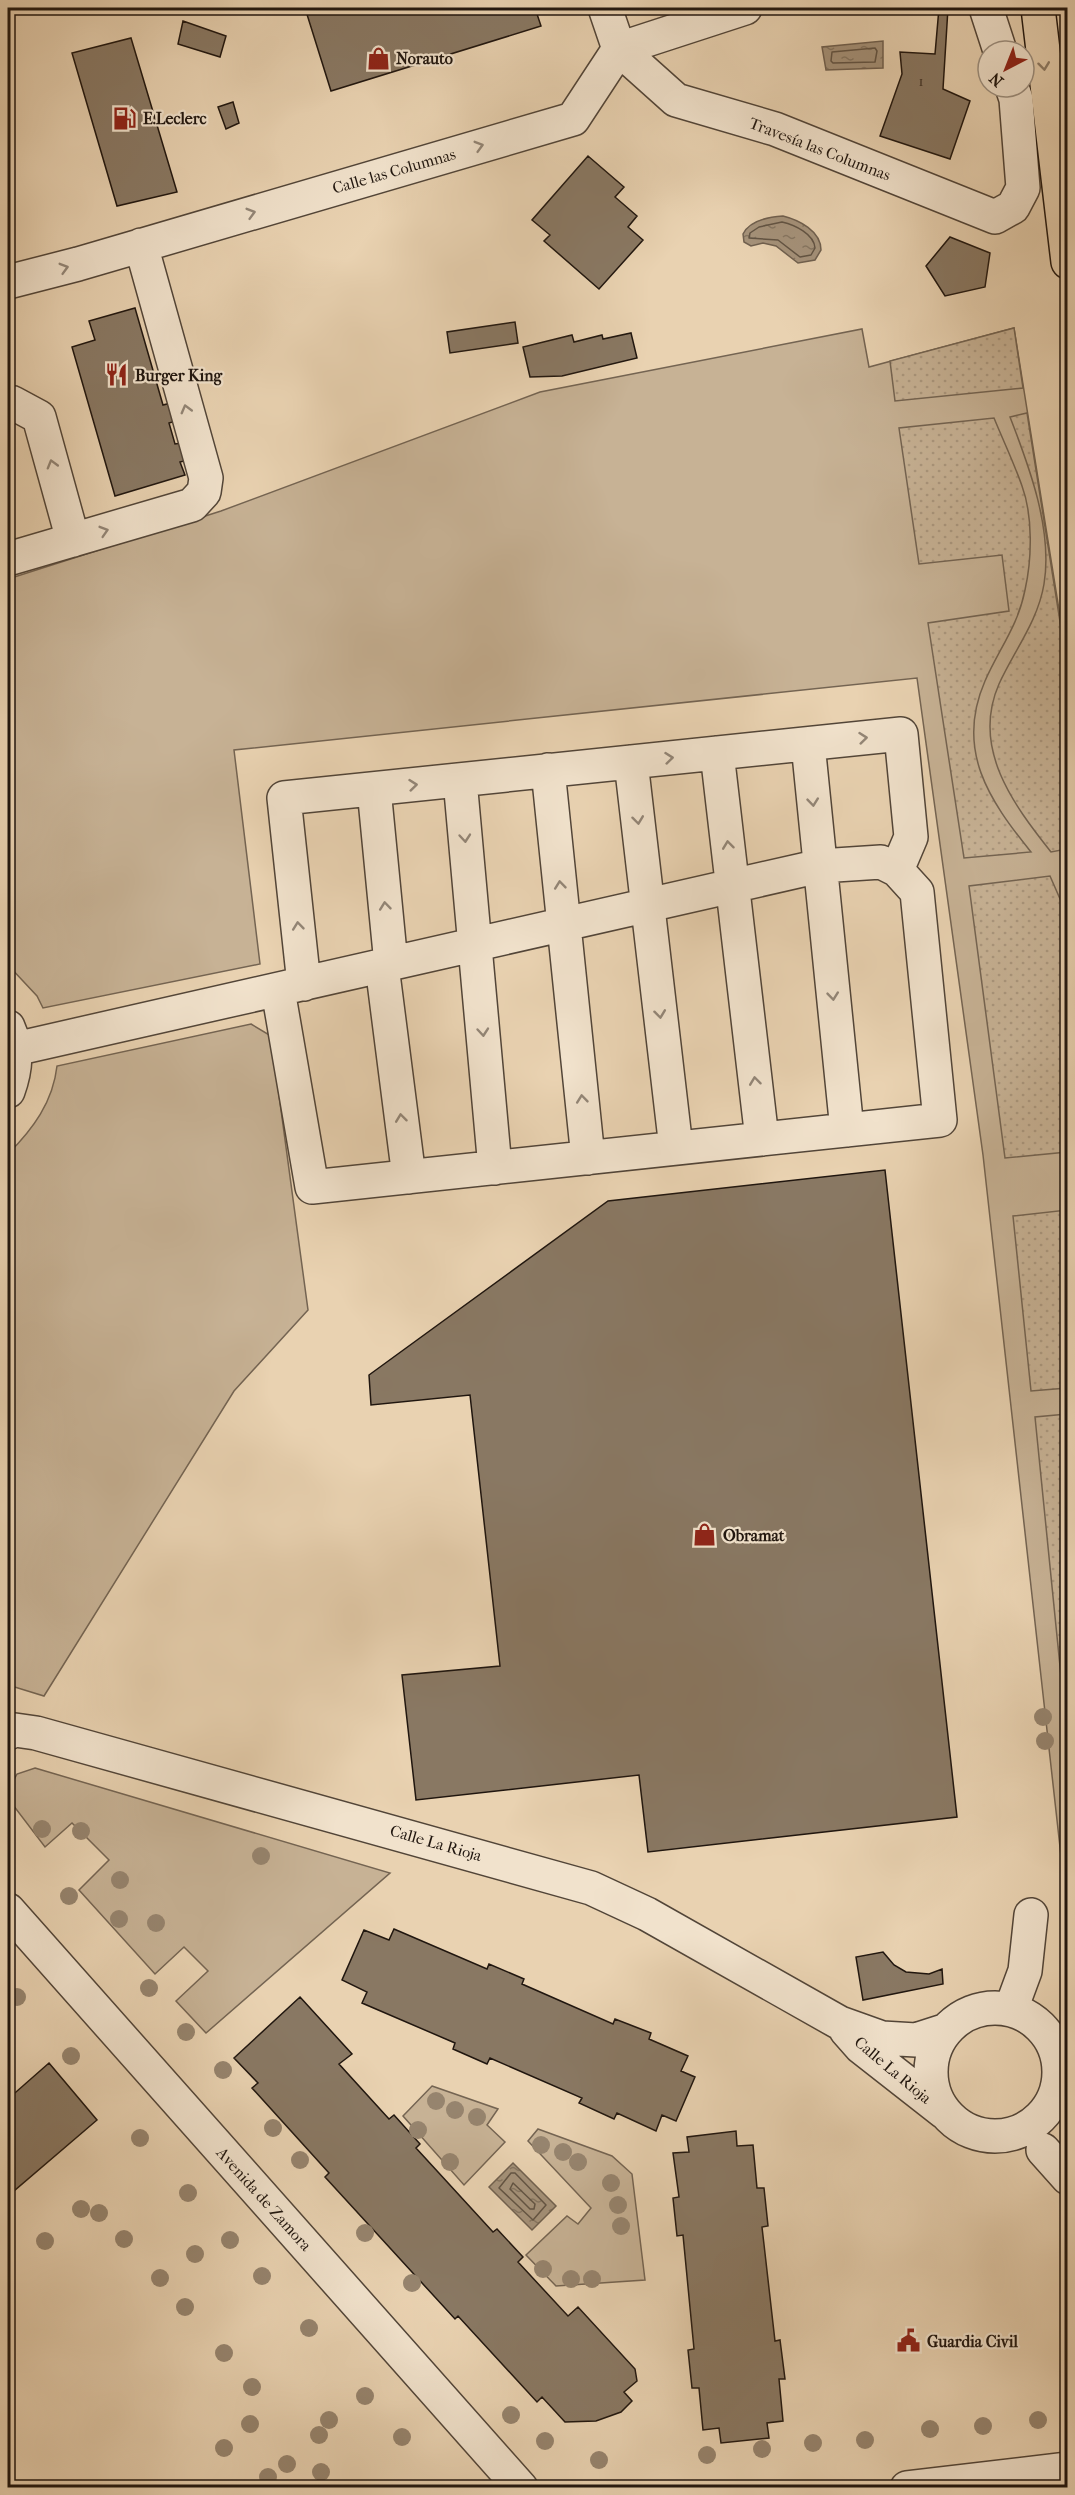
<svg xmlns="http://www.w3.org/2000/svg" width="1075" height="2495" font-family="'IM FELL French Canon',serif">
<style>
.green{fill:#c7b295;stroke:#746452;stroke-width:1.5}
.garden{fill:url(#garden-dots);stroke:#746452;stroke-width:1.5}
.water{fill:url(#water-ripples);stroke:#70604f;stroke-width:1.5}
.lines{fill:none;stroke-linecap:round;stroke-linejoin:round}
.shore{stroke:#625444;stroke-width:1.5}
.building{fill:#897863;stroke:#20160f;stroke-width:1.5}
.minor-casing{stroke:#524538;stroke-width:36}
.highway-casing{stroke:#20160f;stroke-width:36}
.minor{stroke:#f1e2cc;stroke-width:33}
.highway{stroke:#e9d2b1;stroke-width:33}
.tree{fill:#96846e}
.oneway{stroke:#8f7d68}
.oneway2{stroke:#938677}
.labels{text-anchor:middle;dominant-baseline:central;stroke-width:4.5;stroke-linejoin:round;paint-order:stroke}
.number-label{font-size:14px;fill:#3a2e24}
.poi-label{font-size:16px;font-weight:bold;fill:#20160f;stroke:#f1e2cc;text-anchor:start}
.street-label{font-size:16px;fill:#20160f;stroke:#f1e2cc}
</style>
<defs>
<pattern id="garden-dots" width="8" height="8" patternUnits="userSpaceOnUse" patternTransform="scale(1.5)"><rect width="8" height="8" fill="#c7b295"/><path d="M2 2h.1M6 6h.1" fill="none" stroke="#ab987f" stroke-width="1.8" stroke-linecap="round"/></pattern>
<pattern id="water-ripples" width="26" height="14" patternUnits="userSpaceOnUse" patternTransform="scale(1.5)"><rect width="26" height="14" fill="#a5927a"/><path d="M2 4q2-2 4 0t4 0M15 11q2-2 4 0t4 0" fill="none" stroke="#867662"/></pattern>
</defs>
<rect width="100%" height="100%" fill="#e9d2b1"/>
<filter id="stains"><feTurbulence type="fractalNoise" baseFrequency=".00333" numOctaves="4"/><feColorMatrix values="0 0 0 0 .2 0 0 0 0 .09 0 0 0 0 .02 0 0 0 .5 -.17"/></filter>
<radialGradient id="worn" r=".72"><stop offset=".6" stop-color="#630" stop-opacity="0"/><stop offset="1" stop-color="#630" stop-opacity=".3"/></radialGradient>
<path class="green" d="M1014 328 1068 666 1067 1910 983 1155 917 678 234 750 260 964 43 1008 37 996 8 965V579L221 511 540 392 862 329 869 367Z
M251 1024 271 1036 308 1310 234 1391 44 1696 8 1685V1154C33 1129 53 1102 57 1066Z
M35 1768 390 1873 206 2033 176 2001 208 1971 184 1947 155 1974 79 1890 109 1860 72 1823 45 1847 13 1805 10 1787 17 1774Z
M432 2086 498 2109 487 2125 505 2142 464 2185 403 2116Z
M538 2129 612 2156 632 2174 645 2280 556 2286 526 2255 567 2216 578 2224 591 2208 528 2141Z"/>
<path class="garden" d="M1014 328 1023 388 895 401 890 361Z
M1027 413 1067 666V849L1051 852C1013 804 971 748 999 684 1014 651 1038 621 1044 584 1053 530 1029 466 1010 417Z
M994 418C1003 440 1014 463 1022 486 1033 516 1032 559 1025 590 1018 626 999 649 985 681 955 750 989 800 1031 852L964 858 928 623 1009 611 1002 555 919 564 899 428Z
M1050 876 1064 908 1067 926V1152L1005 1158 969 886Z
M1067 1210V1388L1031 1391 1013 1216Z
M1067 1414H1068L1067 1736 1035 1417Z"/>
<path class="water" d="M883 41V68L826 70 822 47Z
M783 216C799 220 821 231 821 250L815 260 798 263 776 246 763 243 751 246 744 242 743 234C750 220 768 217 783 216Z
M513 2163 556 2206 532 2230 489 2187Z"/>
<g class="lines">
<path class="shore" d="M875 48 877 51 875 62 833 63 831 61 832 52Z
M782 222C795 225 814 234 815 248L811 255 800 257 778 240 749 238 750 233 759 227Z
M511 2173H515L546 2205 533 2220 499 2188Z
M513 2183 535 2204 534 2209H530L510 2189Z"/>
</g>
<path class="building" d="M305 8H535L541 26 331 91Z
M939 8H948L943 89 970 101 950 159 880 136 902 74 900 52 935 54Z
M183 21 226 36 220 57 178 44Z
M131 38 177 192 117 206 72 53Z
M233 102 239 123 226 129 218 107Z
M588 156 624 187 615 197 637 216 628 227 643 240 599 289 544 241 550 235 532 220Z
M950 237 990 253 985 287 945 296 926 266Z
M135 308 163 405 171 403 176 421 169 423 175 444 182 443 188 460 180 462 185 475 115 496 72 347 95 340 89 321Z
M515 322 518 343 450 353 447 332Z
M631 333 637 358 562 376 530 377 523 347 572 335 574 342 602 335 603 339Z
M885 1170 957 1817 648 1852 639 1775 416 1800 402 1675 500 1666 470 1395 371 1405 369 1375 608 1201Z
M394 1929 487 1969 489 1964 524 1979 522 1984 613 2024 615 2019 651 2033 649 2039 688 2056 681 2071 695 2077 676 2121 662 2115 656 2131 617 2113 614 2119 579 2103 582 2098 490 2058 487 2064 453 2049 455 2043 362 2003 367 1992 342 1980 364 1930 389 1940Z
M883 1952 894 1965 906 1972 929 1974 942 1969 943 1984 863 2000 856 1957Z
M300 1997 352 2054 339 2064 389 2119 394 2115 420 2144 416 2148 493 2232 497 2229 523 2257 518 2262 568 2316 578 2307 635 2369 637 2381 624 2392 632 2401 621 2412 596 2421 565 2422 542 2397 537 2402 458 2316 455 2319 325 2177 329 2173 252 2088 258 2083 234 2058Z
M49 2063 97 2120 8 2196V2099Z
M736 2131 737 2146 753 2145 757 2188H764L768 2226 762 2227 775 2341 780 2340 785 2379H779L783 2421 767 2423 769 2438 721 2443 719 2428 703 2430 699 2388H692L688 2350 694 2349 683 2235 677 2236 673 2198 679 2197 673 2153 689 2152 687 2137Z"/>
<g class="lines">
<defs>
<path id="minor" d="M605 8 619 49 676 100 775 129 995 217 1013 207 1023 188 1016 99 1012 87
M986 8 1000 51
M8 282 78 264 573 119 619 49 745 8
M8 406 13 403 39 417 73 540
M8 559 192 505 204 492 206 478 141 245
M808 744 847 1130
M717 753 762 1139
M631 762 676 1148
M548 770 588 1158
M460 780 495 1168
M374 789 391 964
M382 966 409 1177
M304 984 284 798 901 734 911 837 897 870
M8 1027C18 1049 16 1069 8 1091
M15 1049 820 866 881 862 897 870 917 892 940 1120 312 1187 278 990
M8 1733 15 1730 36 1733 591 1888 647 1914 840 2023 882 2038 916 2040 944 2031
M8 1910 521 2488
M931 2072a64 64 0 1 1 128 0a64 64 0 1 1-128 0Z
M1011 2009 1025 1971 1031 1915
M846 2030 861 2047 944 2112
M1043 2150 1068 2178
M907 2488 1068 2469"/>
<path id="highway" d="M1038 8 1068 262"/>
</defs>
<use href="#minor" class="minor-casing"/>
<use href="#highway" class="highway-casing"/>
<use href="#minor" class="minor"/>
<use href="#highway" class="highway"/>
</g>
<g class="tree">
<circle cx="1043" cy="1717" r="9"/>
<circle cx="1045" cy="1741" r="9"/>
<circle cx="42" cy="1829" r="9"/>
<circle cx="81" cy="1831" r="9"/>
<circle cx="261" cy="1856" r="9"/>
<circle cx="120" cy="1880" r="9"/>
<circle cx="69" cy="1896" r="9"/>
<circle cx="119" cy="1919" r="9"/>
<circle cx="156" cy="1923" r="9"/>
<circle cx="149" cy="1988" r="9"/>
<circle cx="17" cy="1997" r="9"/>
<circle cx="186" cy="2032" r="9"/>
<circle cx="71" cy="2056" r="9"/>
<circle cx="223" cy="2070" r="9"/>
<circle cx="436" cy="2101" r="9"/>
<circle cx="455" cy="2110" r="9"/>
<circle cx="477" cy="2117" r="9"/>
<circle cx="273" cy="2128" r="9"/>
<circle cx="418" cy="2130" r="9"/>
<circle cx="140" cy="2138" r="9"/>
<circle cx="541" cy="2145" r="9"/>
<circle cx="563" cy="2152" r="9"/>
<circle cx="300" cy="2160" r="9"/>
<circle cx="450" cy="2162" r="9"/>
<circle cx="578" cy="2162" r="9"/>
<circle cx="611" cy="2183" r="9"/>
<circle cx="188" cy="2193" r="9"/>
<circle cx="618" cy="2205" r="9"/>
<circle cx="81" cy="2209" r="9"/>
<circle cx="99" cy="2213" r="9"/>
<circle cx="621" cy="2226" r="9"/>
<circle cx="365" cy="2233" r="9"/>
<circle cx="124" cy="2239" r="9"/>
<circle cx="230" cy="2240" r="9"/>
<circle cx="45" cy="2241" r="9"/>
<circle cx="195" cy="2254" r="9"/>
<circle cx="543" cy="2269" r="9"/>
<circle cx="262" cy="2276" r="9"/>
<circle cx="160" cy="2278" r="9"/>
<circle cx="571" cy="2279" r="9"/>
<circle cx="592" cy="2279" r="9"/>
<circle cx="412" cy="2283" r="9"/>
<circle cx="185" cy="2307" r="9"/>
<circle cx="309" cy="2328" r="9"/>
<circle cx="224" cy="2353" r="9"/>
<circle cx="252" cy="2387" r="9"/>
<circle cx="365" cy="2396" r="9"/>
<circle cx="511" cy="2415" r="9"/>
<circle cx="329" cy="2420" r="9"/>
<circle cx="1038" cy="2420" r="9"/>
<circle cx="250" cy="2424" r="9"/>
<circle cx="983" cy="2426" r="9"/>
<circle cx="930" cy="2429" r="9"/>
<circle cx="319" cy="2435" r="9"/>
<circle cx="402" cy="2437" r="9"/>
<circle cx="865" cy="2440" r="9"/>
<circle cx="545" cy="2441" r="9"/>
<circle cx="813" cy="2443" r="9"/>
<circle cx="224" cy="2448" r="9"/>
<circle cx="762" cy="2449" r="9"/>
<circle cx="707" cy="2455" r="9"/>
<circle cx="599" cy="2460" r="9"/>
<circle cx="287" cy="2464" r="9"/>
<circle cx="321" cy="2472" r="9"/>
<circle cx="268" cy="2477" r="9"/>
</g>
<defs><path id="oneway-chevron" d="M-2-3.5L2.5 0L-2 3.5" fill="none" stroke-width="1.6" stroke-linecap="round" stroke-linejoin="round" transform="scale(1.5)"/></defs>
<use class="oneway" href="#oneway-chevron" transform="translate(1044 66) rotate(83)"/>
<g class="oneway2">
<use href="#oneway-chevron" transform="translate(479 146) rotate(-16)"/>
<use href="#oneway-chevron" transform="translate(251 213) rotate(-16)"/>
<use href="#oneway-chevron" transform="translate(64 268) rotate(-16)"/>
<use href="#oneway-chevron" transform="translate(186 409) rotate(-105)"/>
<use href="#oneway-chevron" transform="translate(52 464) rotate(-106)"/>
<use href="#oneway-chevron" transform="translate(104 531) rotate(-17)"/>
<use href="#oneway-chevron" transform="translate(863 738) rotate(-6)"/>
<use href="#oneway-chevron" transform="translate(669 758) rotate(-6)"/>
<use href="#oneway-chevron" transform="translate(413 785) rotate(-6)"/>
<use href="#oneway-chevron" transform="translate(813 802) rotate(84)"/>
<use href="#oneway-chevron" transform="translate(638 820) rotate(83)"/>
<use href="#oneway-chevron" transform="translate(465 838) rotate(85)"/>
<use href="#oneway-chevron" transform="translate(728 845) rotate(-97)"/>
<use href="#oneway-chevron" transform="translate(560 885) rotate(-96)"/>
<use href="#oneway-chevron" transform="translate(385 906) rotate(-96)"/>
<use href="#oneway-chevron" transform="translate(298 926) rotate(-96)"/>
<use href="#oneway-chevron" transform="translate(833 996) rotate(84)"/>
<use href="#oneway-chevron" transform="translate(660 1014) rotate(83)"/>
<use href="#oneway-chevron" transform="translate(483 1032) rotate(85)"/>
<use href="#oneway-chevron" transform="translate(755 1081) rotate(-97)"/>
<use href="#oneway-chevron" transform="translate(582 1099) rotate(-96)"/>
<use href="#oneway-chevron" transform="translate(401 1118) rotate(-97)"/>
</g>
<defs>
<symbol id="shop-bare" viewBox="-9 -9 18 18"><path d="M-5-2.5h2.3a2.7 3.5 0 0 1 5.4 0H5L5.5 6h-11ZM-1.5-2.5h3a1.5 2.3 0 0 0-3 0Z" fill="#8f2418" stroke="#f1e2cc" stroke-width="2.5" paint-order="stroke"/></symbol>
<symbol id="fuel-bare" viewBox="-9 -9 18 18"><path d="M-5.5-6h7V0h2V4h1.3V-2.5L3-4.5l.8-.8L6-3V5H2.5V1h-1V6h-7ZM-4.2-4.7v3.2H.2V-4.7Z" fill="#8f2418" stroke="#f1e2cc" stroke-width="2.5" paint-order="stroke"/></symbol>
<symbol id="restaurant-bare" viewBox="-9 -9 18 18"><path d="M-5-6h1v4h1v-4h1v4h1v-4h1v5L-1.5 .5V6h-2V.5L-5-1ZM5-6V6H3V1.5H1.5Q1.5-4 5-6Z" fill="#8f2418" stroke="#f1e2cc" stroke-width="2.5" paint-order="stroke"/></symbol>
<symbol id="civic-bare" viewBox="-9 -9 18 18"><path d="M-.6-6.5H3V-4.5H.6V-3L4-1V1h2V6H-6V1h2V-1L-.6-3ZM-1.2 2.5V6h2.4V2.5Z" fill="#8f2418" stroke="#f1e2cc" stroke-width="2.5" paint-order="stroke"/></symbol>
</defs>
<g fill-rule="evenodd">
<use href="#shop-bare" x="362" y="42" width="33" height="33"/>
<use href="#fuel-bare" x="108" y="102" width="33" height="33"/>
<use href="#restaurant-bare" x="100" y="358" width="33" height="33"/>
<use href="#shop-bare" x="688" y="1518" width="33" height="33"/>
<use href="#civic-bare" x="892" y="2324" width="33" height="33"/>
</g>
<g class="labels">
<g class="number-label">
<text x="921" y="81">1</text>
</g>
<g class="poi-label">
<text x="396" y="58">Norauto</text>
<text x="143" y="118">E.Leclerc</text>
<text x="135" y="375">Burger King</text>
<text x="723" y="1535">Obramat</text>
<text x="927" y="2341">Guardia Civil</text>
</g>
<g class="street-label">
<text transform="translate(820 149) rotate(21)">Travesía las Columnas</text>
<text transform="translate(394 171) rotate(-16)">Calle las Columnas</text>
<text transform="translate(436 1843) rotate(16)">Calle La Rioja</text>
<text transform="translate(893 2070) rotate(40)">Calle La Rioja</text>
<text transform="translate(264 2199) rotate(48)">Avenida de Zamora</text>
</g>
</g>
<rect width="1075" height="2495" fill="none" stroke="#e9d2b1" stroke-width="30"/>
<rect x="9" y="9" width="1057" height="2477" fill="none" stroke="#20160f" stroke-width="3"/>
<rect x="15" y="15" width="1045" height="2465" fill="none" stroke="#20160f" stroke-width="1.5"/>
<g transform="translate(1006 69) rotate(222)"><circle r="28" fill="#f1e2cc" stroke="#9d9080" stroke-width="1.5"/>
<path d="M0-4.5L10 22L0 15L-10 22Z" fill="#8f2418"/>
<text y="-9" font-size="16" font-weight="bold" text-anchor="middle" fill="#20160f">N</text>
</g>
<rect width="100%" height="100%" filter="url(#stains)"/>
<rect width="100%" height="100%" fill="url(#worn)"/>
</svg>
